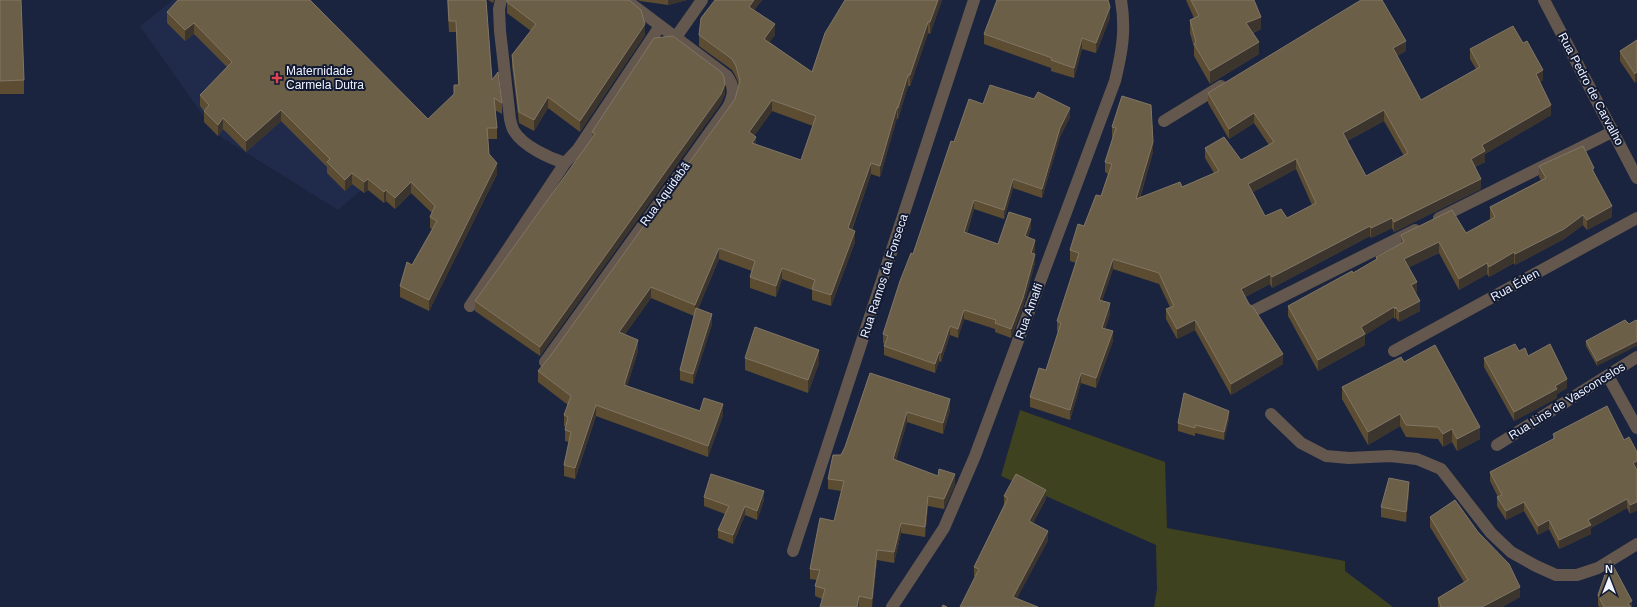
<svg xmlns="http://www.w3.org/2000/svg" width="1637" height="607" font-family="Arial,sans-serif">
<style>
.built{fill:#202b4b}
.green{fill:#3f421e}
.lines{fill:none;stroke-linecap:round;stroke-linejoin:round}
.minor{stroke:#64584e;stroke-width:12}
.tertiary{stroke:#64584e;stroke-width:12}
.wall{fill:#5c4d32;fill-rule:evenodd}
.shaded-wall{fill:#3b352e}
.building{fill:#6c5f48;stroke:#817665;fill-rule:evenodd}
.health-dot{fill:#e0444e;stroke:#121a33;stroke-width:1.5}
.labels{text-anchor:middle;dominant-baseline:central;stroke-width:4;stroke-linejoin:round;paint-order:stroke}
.poi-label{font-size:12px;fill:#f0f4ff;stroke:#121a33;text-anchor:start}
.street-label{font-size:12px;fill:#f0f4ff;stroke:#121a33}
</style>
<rect width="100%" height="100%" fill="#1b243e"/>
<path class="built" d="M173 0H296L432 130 338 210 216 134 140 26Z"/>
<path class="green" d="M1020 410 1165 462 1167 528 1345 561V571L1393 607H1154L1157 589 1156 545 1001 476Z"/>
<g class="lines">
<path class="minor" d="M501 0 499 9 500 31 510 119C511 123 512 128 514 131 523 146 549 158 565 163L578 149 660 26
M676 37 702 0
M1164 121 1221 86
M1439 218 1614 131
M470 306 565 163
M1255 310 1415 230
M1394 351 1637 218
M545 362 728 107C734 95 735 87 727 76L626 0
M1608 376 1637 428
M1271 414 1301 443 1326 456 1349 458 1390 456 1417 459 1441 469 1491 533 1511 552 1536 566 1556 575H1577L1598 568 1637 544
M1497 445 1637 357
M793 551 974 0
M892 607 944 528 975 456 1115 81C1122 52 1126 30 1121 0"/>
<path class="tertiary" d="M1544 0 1637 178"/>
</g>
<path class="wall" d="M0 0 24 80V94H0Z
M447 0H486L492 80 502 103V114L495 110 497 128V139H488L489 154 497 174 429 311 400 297V286L432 229 430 228V217L432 213 411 193 395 209 386 201 384 203 368 190 364 193 352 184 345 191 327 173V167L281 121 246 152 223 129 218 136 204 122V111L200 106V95L227 67 194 34 185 41 167 23V12L428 119 454 94V85H458L456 32H449Z
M488 0H494L493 3Z
M507 0 645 35 580 132 548 108 534 131 519 123 512 66V55L531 31 507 13Z
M638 0H687L668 5 640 1Z
M715 0H762L754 10 775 35 769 42 812 72 845 0H942L930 34 928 33 910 86H908L898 119 897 118 880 177 871 174 852 230 855 242 831 306 812 300V290L782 279 776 297 750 288V277L752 271 719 259 698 309 712 324 693 384 680 380V370L694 316 651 298 625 334 638 351 627 386 700 411 723 415 708 457 596 416 575 479 564 476V465L569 442 565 441V430L566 427 564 426V415L568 405 538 382V371L551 355 735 99 739 86 736 77 732 70 699 46V35ZM772 111 813 126 801 160 756 145 754 136Z
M1186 0H1254L1261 29 1253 33 1259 54 1210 84 1194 56V47L1190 33V20L1194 18Z
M1110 18 1096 53 1082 49 1074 78 1051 71V68L984 44V34Z
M1637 40 1635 83 1620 61V51Z
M1470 49 1543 80 1540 82 1551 115 1485 154V162L1475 167 1481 189 1394 232 1392 228 1371 238 1370 236 1272 288 1270 284 1245 297 1283 364 1231 395 1195 330 1177 339 1166 319V309L1170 307 1159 284 1113 269 1102 301 1110 314 1105 329 1113 341 1096 388 1081 383 1070 420 1030 407V397L1046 370 1058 332 1057 331V321L1076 263 1070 261V250L1084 226 1101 196 1108 174 1105 172V162L1113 137H1112V127L1122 96 1153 152 1140 198 1182 187 1214 173 1205 158V148L1241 160 1269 145 1254 123 1229 139 1208 103V93L1406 51 1397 56 1421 100 1476 69 1470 59ZM1384 121 1404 156 1366 176 1347 141ZM1296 169 1312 205 1287 218 1265 216 1253 192Z
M725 94 721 103 540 356 475 311V301L592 138V132Z
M983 104 1070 117 1060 137 1042 198 1013 188 1004 219 974 209 967 233 998 244 1031 228 1028 237 1035 249 1034 254 1035 263 1023 307 1011 338 995 332V329L964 319 958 338 950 335 941 362 939 361 935 373 884 355V346L885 344 883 343V334L913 254 954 142Z
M1539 166 1594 174 1612 217 1587 230 1583 225 1564 239 1515 265 1514 263 1489 277 1487 274 1459 290 1439 253 1409 267 1417 292 1415 293 1420 311 1399 322 1396 318 1395 319 1394 317 1365 335V345L1318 371 1288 316V306L1353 273 1376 260V257L1401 244V235L1466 233 1491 220 1490 218V207L1541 180 1539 177Z
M1629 324 1597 366 1586 346V341Z
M1519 351 1528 356 1567 388 1557 394V398L1514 421 1484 367V358Z
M745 358 819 363 808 393 745 370Z
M1404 362 1480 439 1457 451 1452 442 1443 447 1438 439 1406 437 1400 426 1368 445 1342 399V387Z
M870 373 950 410 943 434 907 422 896 460 955 485 944 509 928 506 925 537 901 533 894 563 877 560 872 607H820L822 599 815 596V586L817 580 810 579V569L834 521 841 491 828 489V479L845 447Z
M1229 419 1224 440 1195 433V436L1178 431V423Z
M1553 434 1624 440 1637 452 1630 514 1627 508 1591 528V534L1559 549 1549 529 1538 535 1524 511 1506 520 1497 506V497H1498L1490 481V472L1553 439Z
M1409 492 1406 522 1381 517V507Z
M1004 496 1046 499 1033 523 1048 541 960 607 976 577 974 576V567L1004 505Z
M704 497 764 500 757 520 745 515 733 544 718 538V530L725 514 704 506Z
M1430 517 1520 597 1502 607H1438V598L1464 582 1430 527Z
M1598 595 1632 607H1599L1598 605Z"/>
<path class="shaded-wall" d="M668 0H687L668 5Z
M754 0H762L749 18V7Z
M938 0H942L930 34V22Z
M1110 7V18L1096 53V43Z
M1261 17V29L1246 35V23Z
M928 22V33L910 86V75Z
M194 23V34L185 41V30Z
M645 24V35L580 132V121Z
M775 24V35L764 50V39Z
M1082 38V49L1074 78V68Z
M1406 41V51L1393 58V48Z
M1259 42V54L1210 84V71Z
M1543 70V80L1536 84V74Z
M1637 72V82L1635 83V74Z
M908 75V86L898 119V108Z
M725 84V94L721 103 540 356V347Z
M548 97V108L534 131V120Z
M772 100V111L749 143V132Z
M1551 105V115L1485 154V162L1471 169V159L1482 145Z
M897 107V118L880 177V166Z
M1070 108V117L1060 137 1042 198V189L1060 128Z
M281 110V121L246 152V141Z
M1384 110V121L1343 143V133Z
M1254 113V123L1229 139V129Z
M223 118V129L218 136V125Z
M756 137V148L752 143Z
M1153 142V152L1136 210V199Z
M1296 159V169L1248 195V184Z
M497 163V174L429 311V300Z
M871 163V174L848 239V228Z
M1594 168V178L1592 169Z
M352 173V184L345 191V180Z
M368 179V190L364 193V182Z
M1013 179V188L1004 219V210Z
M1481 179V189L1394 232V222Z
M411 182V193L395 209V198Z
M386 190V201L384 203V192Z
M974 200V209L964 241V232Z
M1612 206V217L1587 230V220Z
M1583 215V225L1564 239 1515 265V254Z
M1392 218V228L1371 238V228Z
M1031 219V228L1025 245V236Z
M1370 226V236L1272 288V277Z
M855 231V242L831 306V295Z
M1035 240V249L1031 262V253Z
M1439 242V253L1404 270V259Z
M719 248V259L695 316V305Z
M1514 252V263L1489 277V267Z
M1035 254V263L1023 307 1011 338V329Z
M1113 259V269L1099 310V300Z
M1487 263V274L1459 290V279Z
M782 268V279L776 297V286Z
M1270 274V284L1241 299V289Z
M1417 282V292L1411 295V285Z
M651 287V298L619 343V332Z
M1420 301V311L1399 322V312Z
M1110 303V314L1102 338V328Z
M1394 307V317L1365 335V345L1318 371V360L1361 327Z
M1396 307V318L1395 319V309Z
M964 310V319L958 338V329Z
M712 314V324L693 384V374Z
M1195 320V330L1177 339V329Z
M950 326V335L941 362V353Z
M1113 331V341L1096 388V378Z
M638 340V351L624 396V385Z
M1637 341V346L1597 366V361Z
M819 350V363L808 393V380Z
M939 352V361L935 373V364Z
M1283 354V364L1231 395V384Z
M1081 373V383L1070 420V410Z
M1567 379V388L1557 394V398L1514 421V412Z
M950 399V410L943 434V423Z
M723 404V415L708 457V446Z
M596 405V416L575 479V468Z
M1229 411V419L1224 440V432Z
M907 412V422L893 469V459Z
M1400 414V426L1368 445V432Z
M1480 427V439L1457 451V439Z
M1452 429V442L1443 447V434Z
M1637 461V470L1633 463Z
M955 474V485L944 509V499Z
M1409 482V492L1406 522V512Z
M1046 490V499L1029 531V521Z
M764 491V500L757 520V511Z
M928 496V506L925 537V527Z
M1627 499V508L1591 528V534L1559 549V540L1588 520Z
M1524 502V511L1506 520V511Z
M1637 502V511L1630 514V505Z
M745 506V515L733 544V535Z
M1549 520V529L1538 535V526Z
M901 523V533L894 563V552Z
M1048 531V541L1013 606V597Z
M877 550V560L872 607V599Z
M1520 587V597L1502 607H1482Z
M859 596V607H857Z
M1632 601V607H1628V603Z"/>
<path class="building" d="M0 0H21L24 80 0 81Z
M178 0H310L428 119 454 94V85H459L456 21H449L448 0H486L492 80 498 72 502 103 494 98 497 128H487L489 154 497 163 429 300 400 286 407 262 412 265 437 221 430 217 435 206 411 182 395 198 386 190 384 192 368 179 364 182 352 173 345 180 327 162 330 159 281 110 246 141 223 118 218 125 204 111 209 105 200 95 232 62 194 23 185 30 167 12Z
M507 0H629L641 10 645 24 580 121 548 97 534 120 519 112 512 55 536 24 507 2Z
M715 0H754L749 7 775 24 764 39 812 72 825 33 845 0H938L930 22H928L910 75H908L898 108 897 107 880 166 871 163 848 228 855 231 831 295 812 289 815 280 782 268 776 286 750 277 755 261 719 248 695 305 651 287 619 332 638 340 624 385 700 411 704 398 723 404 708 446 596 405 575 468 564 465 571 432 565 430 568 417 564 415 571 396 538 371 551 355 735 99 740 81 736 66 732 59 699 35 701 18ZM772 100 816 116 801 160 752 143 756 137 749 132Z
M997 0H1108L1110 7 1096 43 1082 38 1074 68 1051 60 1052 58 984 34Z
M1191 0H1254L1261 17 1246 23 1259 42 1210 71 1194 44 1196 42 1190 20 1199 16Z
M1361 0H1382L1406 41 1393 48 1421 100 1480 67 1470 49 1513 26 1523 43 1527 41 1543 70 1536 74 1551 105 1482 145 1485 151 1471 159 1481 179 1394 222 1392 218 1371 228 1370 226 1272 277 1270 274 1241 289 1249 304 1253 307 1283 354 1231 384 1195 320 1177 329 1166 309 1174 306 1159 273 1113 259 1099 300 1110 303 1102 328 1113 331 1096 378 1081 373 1070 410 1030 397 1039 368 1046 370 1061 323 1057 321 1079 253 1070 250 1078 224 1084 226 1096 195 1101 196 1112 164 1105 162 1116 128 1112 127 1122 96 1151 105 1153 142 1136 199 1180 182 1182 187 1219 171 1205 148 1224 137 1241 160 1274 142 1254 113 1229 129 1208 93ZM1384 110 1408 153 1366 176 1343 133ZM1296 159 1316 203 1287 218 1281 209 1265 216 1248 184Z
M673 36 721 72 724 77 725 84 721 94 540 347 475 301 595 134 592 132 654 38Z
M1637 40V72L1635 74 1620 51Z
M990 85 1034 99 1038 92 1070 108 1060 128 1042 189 1013 179 1004 210 974 200 964 232 998 244 1009 212 1031 219 1025 236 1035 240 1031 253 1035 254 1023 298 1011 329 995 323 996 320 964 310 958 329 950 326 941 353 939 352 935 364 884 346 888 336 883 334 900 281 911 253 913 254 951 141 954 142 969 99 983 104Z
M1583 146 1594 168 1592 169 1612 206 1587 220 1583 215 1564 229 1515 254 1514 252 1489 267 1487 263 1459 279 1439 242 1404 259 1417 282 1411 285 1420 301 1399 312 1396 307 1395 309 1394 307 1361 327 1365 334 1318 360 1288 306 1352 271 1353 273 1377 259 1376 257 1404 242 1401 235 1452 210 1466 233 1495 217 1490 207 1546 178 1539 166Z
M696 308 712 314 693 374 680 370Z
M1625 320 1629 324 1636 320 1637 321V341L1597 361 1586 341Z
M755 327 819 350 808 380 745 358Z
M1515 344 1519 351 1525 348 1528 356 1550 344 1567 379 1555 386 1557 389 1514 412 1484 358Z
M1435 345 1480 427 1457 439 1452 429 1443 434 1438 427 1406 425 1400 414 1368 432 1342 387 1401 357 1404 362Z
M870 373 950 399 943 423 907 412 893 459 938 476 939 469 955 474 944 499 928 496 925 527 901 523 894 552 877 550 872 599 859 596 857 607H820L825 589 815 586 820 570 810 569 820 518 834 521 844 481 828 479 833 455H841L845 447Z
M1184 393 1229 411 1224 432 1195 425V428L1178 423Z
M1607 406 1624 440 1629 437 1637 452V461L1633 463 1637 470V502L1630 505 1627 499 1588 520 1591 525 1559 540 1549 520 1538 526 1524 502 1506 511 1497 497 1502 495 1490 472 1555 438 1553 434Z
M711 474 764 491 757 511 745 506 733 535 718 530 729 506 704 497Z
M1016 474 1046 490 1029 521 1048 531 1013 597 1038 607H960L979 569 974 567 1008 498 1004 496Z
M1389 478 1409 482 1406 512 1381 507Z
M1455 500 1478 532 1509 564 1520 587 1482 607H1441L1438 598 1468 580 1430 517Z
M1610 560 1632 601 1628 603 1631 607H1604L1598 595Z
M943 605 947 607H942Z"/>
<path class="health-dot" d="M275 72h4v4h4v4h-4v4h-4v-4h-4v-4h4z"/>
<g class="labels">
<g class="poi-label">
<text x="286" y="71">Maternidade<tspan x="286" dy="14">Carmela Dutra</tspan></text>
</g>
<g class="street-label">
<text transform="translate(1591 89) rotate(62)">Rua Pedro de Carvalho</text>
<text transform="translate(665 194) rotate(-54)">Rua Aquidabã</text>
<text transform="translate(884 276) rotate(-72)">Rua Ramos da Fonseca</text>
<text transform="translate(1515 285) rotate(-29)">Rua Éden</text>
<text transform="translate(1029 311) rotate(-70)">Rua Amalfi</text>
<text transform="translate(1567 401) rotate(-32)">Rua Lins de Vasconcelos</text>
</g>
</g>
<g transform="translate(1609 579)" stroke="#121a33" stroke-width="3" paint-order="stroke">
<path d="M0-3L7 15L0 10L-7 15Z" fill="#f0f4ff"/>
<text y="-6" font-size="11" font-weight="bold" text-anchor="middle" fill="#f0f4ff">N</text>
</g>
</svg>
